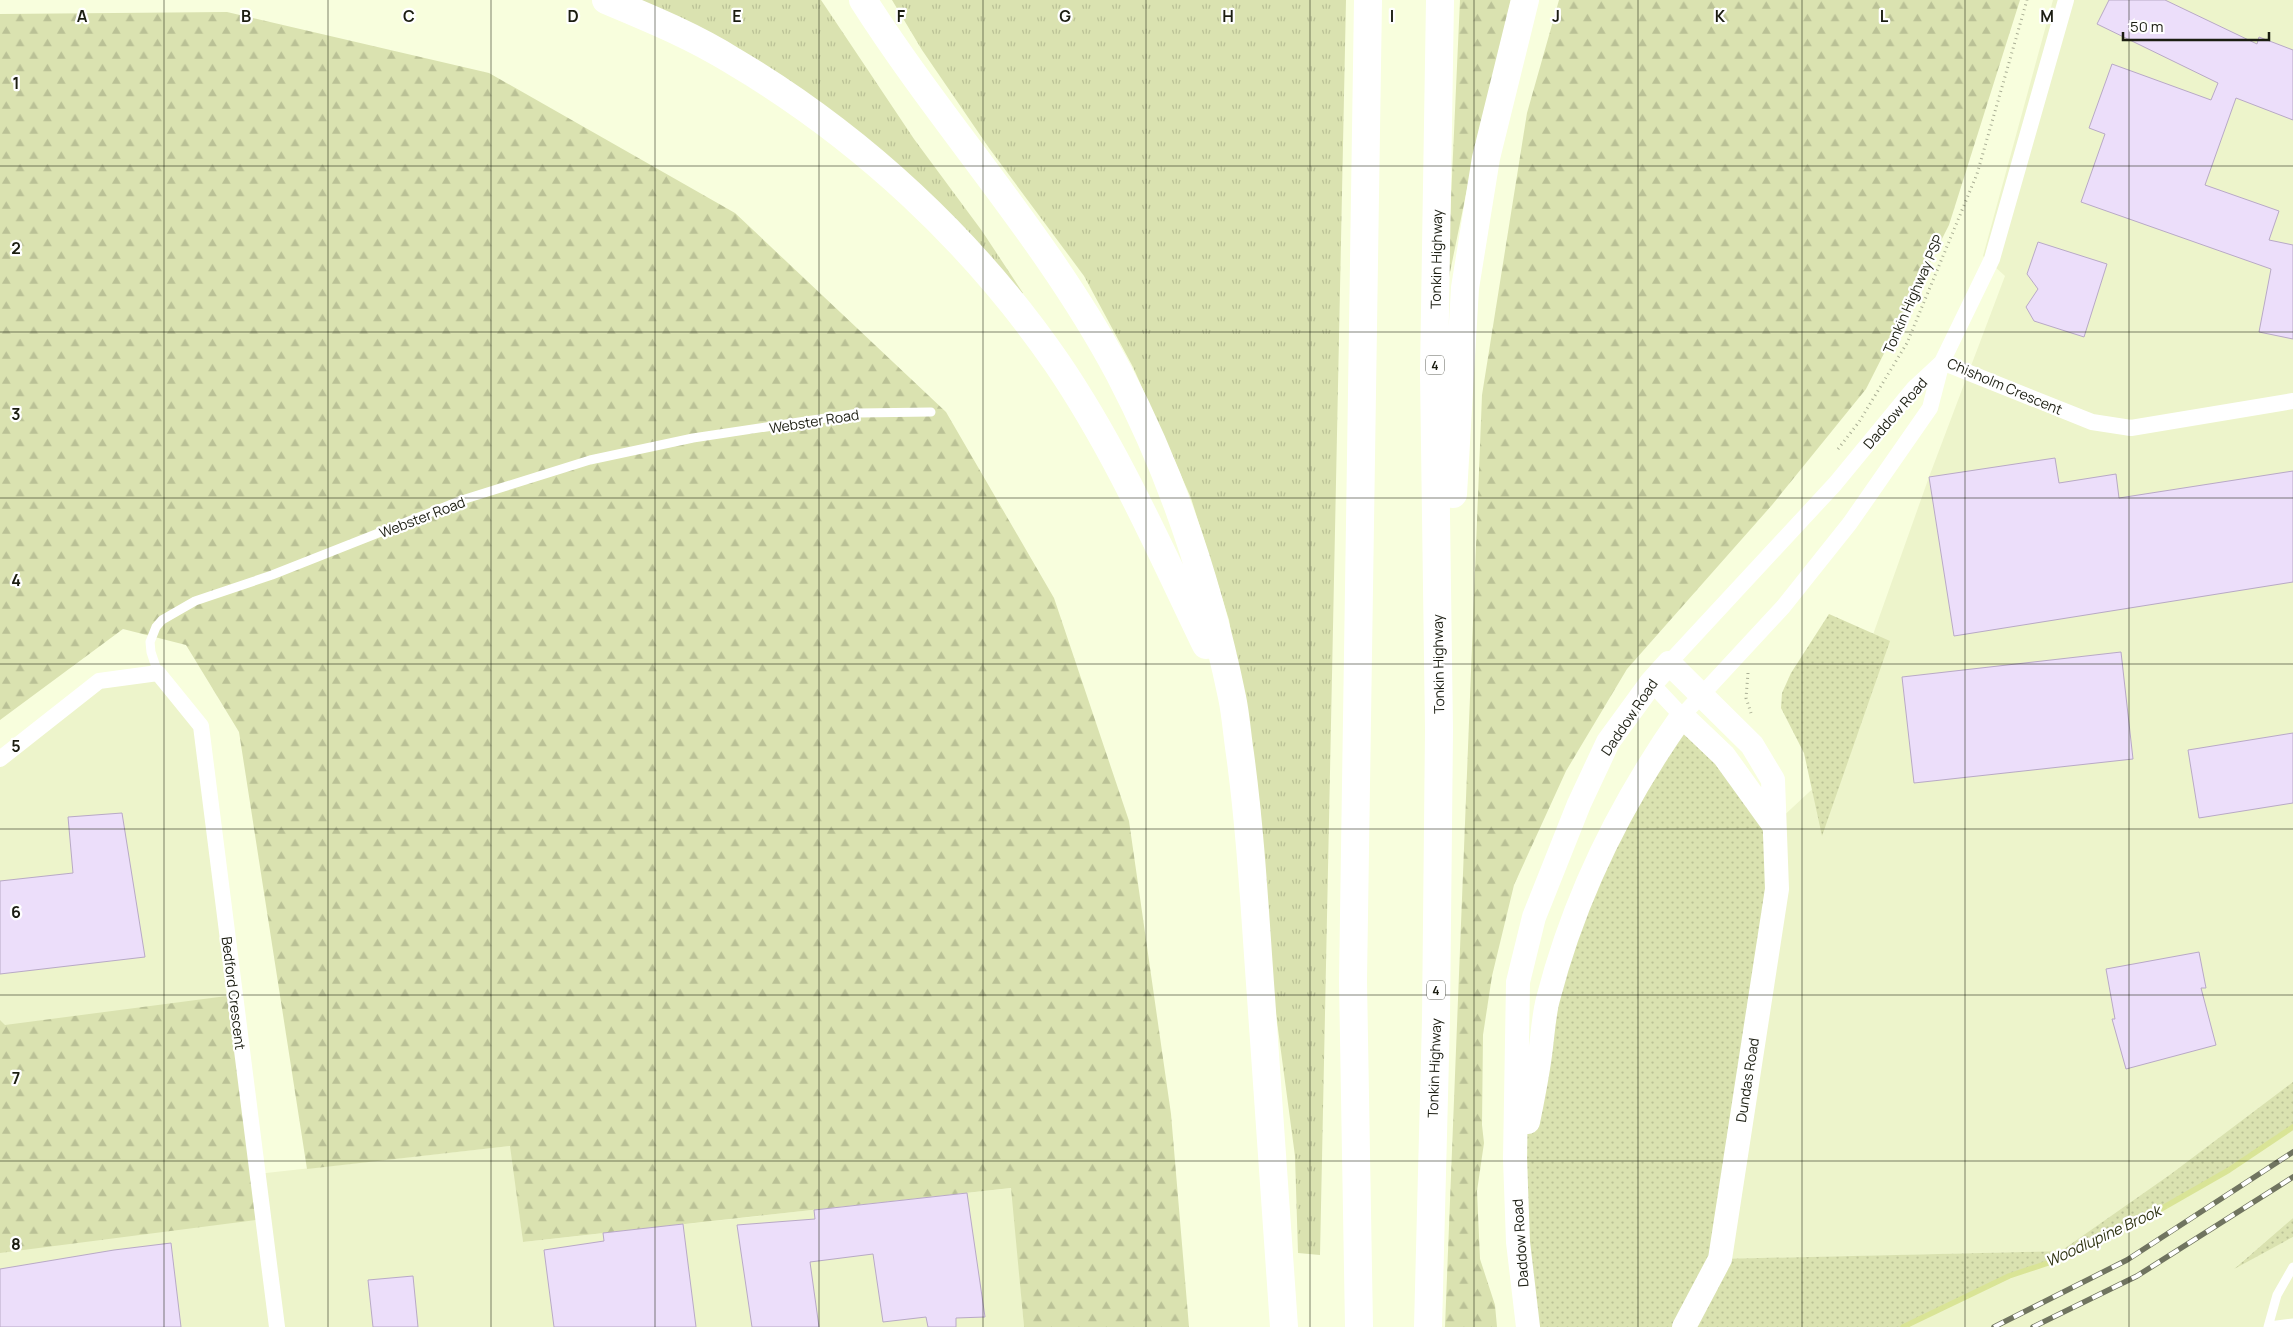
<svg xmlns="http://www.w3.org/2000/svg" width="2293" height="1327" font-family="Manrope,sans-serif">
<style>
.built{fill:#edf4cb}
.grass{fill:url(#grass-dots)}
.forest{fill:url(#forest-firs)}
.park{fill:url(#park-tufts)}
.lines{fill:none;stroke-linecap:round;stroke-linejoin:round}
.stream{stroke:#d9e496;stroke-width:5.5}
.building{fill:#ecdefa;stroke:#b8a9c6}
.path{stroke:#a9ae94;stroke-width:3;stroke-dasharray:1 4;stroke-linecap:butt}
.service{stroke:#fff;stroke-width:9}
.minor{stroke:#fff;stroke-width:16}
.secondary{stroke:#fff;stroke-width:24}
.motorway{stroke:#fff;stroke-width:28}
.rail-casing{stroke:#707460;stroke-width:5.5}
.rail{stroke:#fff;stroke-width:4;stroke-dasharray:11;stroke-linecap:butt}
.grid{fill:none;stroke:#1b1d11;stroke-width:1;stroke-opacity:0.55}
.labels{text-anchor:middle;dominant-baseline:central;stroke-width:4.5;stroke-linejoin:round;paint-order:stroke}
.shield{fill:#fff;stroke:#5f6158;stroke-width:1}
.shield-label{font-size:12px;font-weight:bold;fill:#1b1d11}
.street-label{font-size:14px;fill:#1b1d11;stroke:#fff}
.water-label{font-size:15px;font-style:italic;fill:#2f3311;stroke:#fff}
.grid-label{font-size:16px;text-anchor:middle;font-weight:bold;fill:#1b1d11;stroke:#fff;stroke-width:4.5;stroke-linejoin:round;paint-order:stroke}
</style>
<defs>
<pattern id="grass-dots" width="8" height="8" patternUnits="userSpaceOnUse" patternTransform="scale(1.25)"><rect width="8" height="8" fill="#dae2b0"/><path d="M2 2h.1M6 6h.1" fill="none" stroke="#bac196" stroke-width="1.8" stroke-linecap="round"/></pattern>
<pattern id="forest-firs" width="22" height="20" patternUnits="userSpaceOnUse" patternTransform="scale(1.25)"><rect width="22" height="20" fill="#dae2b0"/><path d="M5 1l3.5 6h-7zM16 11l3.5 6h-7z" fill="#bac196"/></pattern>
<pattern id="park-tufts" width="24" height="20" patternUnits="userSpaceOnUse" patternTransform="scale(1.25)"><rect width="24" height="20" fill="#dae2b0"/><path d="M3 7l-1-3M5 7V3M7 7l1-3M15 17l-1-3M17 17v-4M19 17l1-3" fill="none" stroke="#bac196"/></pattern>
</defs>
<rect width="100%" height="100%" fill="#f8fedd"/>
<path class="built" d="M2053 0H2293V1218L2236 1267 2293 1237V1327H1903L2060 1251 1700 1260 1762 836 1821 781 1929 477 2005 276 1983 256Z
M158 673 201 726 257 1174 511 1146 523 1242 1012 1188 1024 1327H0V759L99 681Z"/>
<path class="grass" d="M1829 614 1890 641 1822 836 1804 753 1781 708 1782 693 1791 673Z
M1682 716 1773 824 1720 1259 2061 1251 2171 1174 2293 1082V1127L2229 1170 2140 1221 2063 1258 2009 1276 1903 1327H1528L1527 1126 1572 921Z
M2293 1218V1237L2234 1269Z"/>
<path class="forest" d="M1460 0H1511L1476 145 1447 287Z
M1559 0H2020L1949 225 1866 389 1772 505 1627 669 1566 771 1514 885 1492 976 1483 1035 1482 1125 1484 1143 1477 1191 1480 1259 1495 1305 1497 1327H1445L1482 395 1527 113Z
M227 12 489 73 735 213 946 412 1054 598 1129 821 1171 1114 1189 1327H1024L1011 1188 523 1242 510 1146 307 1169 239 732 186 645 123 629 0 720V14Z
M242 994 263 1219 0 1253V1020L5 1025Z"/>
<path class="park" d="M611 0H821L914 139 982 231 1023 293 1012 299 904 184Z
M892 0H1346L1320 1255 1298 1253 1295 1156 1269 962 1260 806 1229 620 1191 498 1133 367 1084 276 989 148 922 50Z"/>
<g class="lines">
<path class="stream" d="M1903 1327 2009 1276 2063 1258 2140 1221 2229 1170 2293 1127"/>
</g>
<path class="building" d="M2109 0H2165L2257 44 2259 37 2293 50V120L2236 98 2205 185 2279 211 2269 240 2293 245V339L2259 332 2271 269 2081 202 2105 134 2089 128 2112 64 2211 100 2218 83 2097 24Z
M2038 242 2107 264 2084 337 2034 321 2026 307 2038 289 2027 274Z
M2055 458 2059 483 2116 474 2119 498 2293 471V582L1954 636 1929 477Z
M2121 652 2133 759 1914 783 1902 677Z
M2293 733V803L2199 818 2188 750Z
M122 813 145 957 0 974V881L73 873 68 817Z
M2199 952 2206 988H2201L2216 1045 2126 1069 2112 1019H2115L2106 969Z
M967 1193 985 1317 956 1318V1327H928L926 1317 883 1322 873 1254 810 1262 819 1327H752L737 1225 815 1219 814 1210Z
M683 1224 696 1327H554L544 1250 604 1241 603 1233Z
M171 1243 181 1327H0V1269L114 1250Z
M413 1276 418 1327H373L368 1280Z"/>
<g class="lines">
<path class="path" d="M1838 449 1859 422 1907 343 1977 174 2027 0
M1748 673 1746 698 1751 713"/>
<path class="service" d="M158 673 151 652 150 642 156 627 162 620 195 601 272 575 462 500 590 460 693 438 859 413 931 412
M2269 1326 2293 1323
M2268 1327 2277 1295 2293 1267"/>
<path class="minor" d="M1942 362 2092 422 2131 428 2293 401
M1669 663 1835 484 1914 388 1942 362
M1651 683 1682 716 1783 607 1850 523 1930 408 1942 362 1992 259 2066 0
M0 759 99 681 158 673 201 726 277 1327"/>
<path class="secondary" d="M1528 1122C1533 1097 1538 1073 1541 1047 1543 1031 1544 1014 1548 999 1574 898 1622 801 1682 716L1724 756 1773 824
M1528 1327 1518 1242 1515 1159 1518 982 1534 917 1579 804 1608 742 1651 683 1669 663 1752 745 1773 780 1777 889 1720 1259 1684 1327"/>
<path class="motorway" d="M606 0C649 18 693 36 733 61 861 137 973 241 1057 363 1117 451 1160 550 1206 645
M863 0C944 127 1048 239 1119 373 1172 474 1209 586 1232 697 1236 716 1237 735 1240 754 1251 835 1255 916 1261 997 1269 1107 1276 1217 1284 1327
M1453 494 1465 288 1486 158 1525 0
M1359 1327 1353 981 1368 0
M1428 1327 1436 1019 1439 730 1434 373 1440 0"/>
<defs>
<path id="rail" d="M1994 1327 2127 1260 2293 1152
M2033 1327 2137 1276 2293 1177"/>
</defs>
<use href="#rail" class="rail-casing"/>
<use href="#rail" class="rail"/>
</g>
<path class="grid" d="M164 0V1327M328 0V1327M491 0V1327M655 0V1327M819 0V1327M983 0V1327M1146 0V1327M1310 0V1327M1474 0V1327M1638 0V1327M1802 0V1327M1965 0V1327M2129 0V1327M0 166H2293M0 332H2293M0 498H2293M0 664H2293M0 829H2293M0 995H2293M0 1161H2293"/>
<g class="labels">
<g class="shield">
<rect x="1426" y="355.5" width="18" height="19" rx="4"/>
<rect x="1427" y="980.5" width="18" height="19" rx="4"/>
</g>
<g class="shield-label">
<text x="1435" y="365">4</text>
<text x="1436" y="990">4</text>
</g>
<g class="street-label">
<text transform="translate(1436 259) rotate(-89)">Tonkin Highway</text>
<text transform="translate(1913 294) rotate(-66)">Tonkin Highway PSP</text>
<text transform="translate(2005 386) rotate(23)">Chisholm Crescent</text>
<text transform="translate(1895 413) rotate(-49)">Daddow Road</text>
<text transform="translate(814 421) rotate(-9)">Webster Road</text>
<text transform="translate(422 517) rotate(-21)">Webster Road</text>
<text transform="translate(1438 664) rotate(-91)">Tonkin Highway</text>
<text transform="translate(1629 717) rotate(-56)">Daddow Road</text>
<text transform="translate(234 993) rotate(83)">Bedford Crescent</text>
<text transform="translate(1434 1068) rotate(-88)">Tonkin Highway</text>
<text transform="translate(1747 1080) rotate(-81)">Dundas Road</text>
<text transform="translate(1520 1243) rotate(-94)">Daddow Road</text>
</g>
<g class="water-label">
<text transform="translate(2103 1236) rotate(-25)">Woodlupine Brook</text>
</g>
</g>
<g class="grid-label">
<text x="82" y="22">A</text>
<text x="246" y="22">B</text>
<text x="409" y="22">C</text>
<text x="573" y="22">D</text>
<text x="737" y="22">E</text>
<text x="901" y="22">F</text>
<text x="1065" y="22">G</text>
<text x="1228" y="22">H</text>
<text x="1392" y="22">I</text>
<text x="1556" y="22">J</text>
<text x="1720" y="22">K</text>
<text x="1884" y="22">L</text>
<text x="2047" y="22">M</text>
<text x="16" y="89">1</text>
<text x="16" y="254">2</text>
<text x="16" y="420">3</text>
<text x="16" y="586">4</text>
<text x="16" y="752">5</text>
<text x="16" y="918">6</text>
<text x="16" y="1084">7</text>
<text x="16" y="1250">8</text>
</g>
<path d="M2123 32v8h146v-8" fill="none" stroke="#1b1d11" stroke-width="2.5"/>
<text x="2130" y="32" font-size="15" fill="#1b1d11" stroke="#ffffff" stroke-width="4" paint-order="stroke">50 m</text>
</svg>
